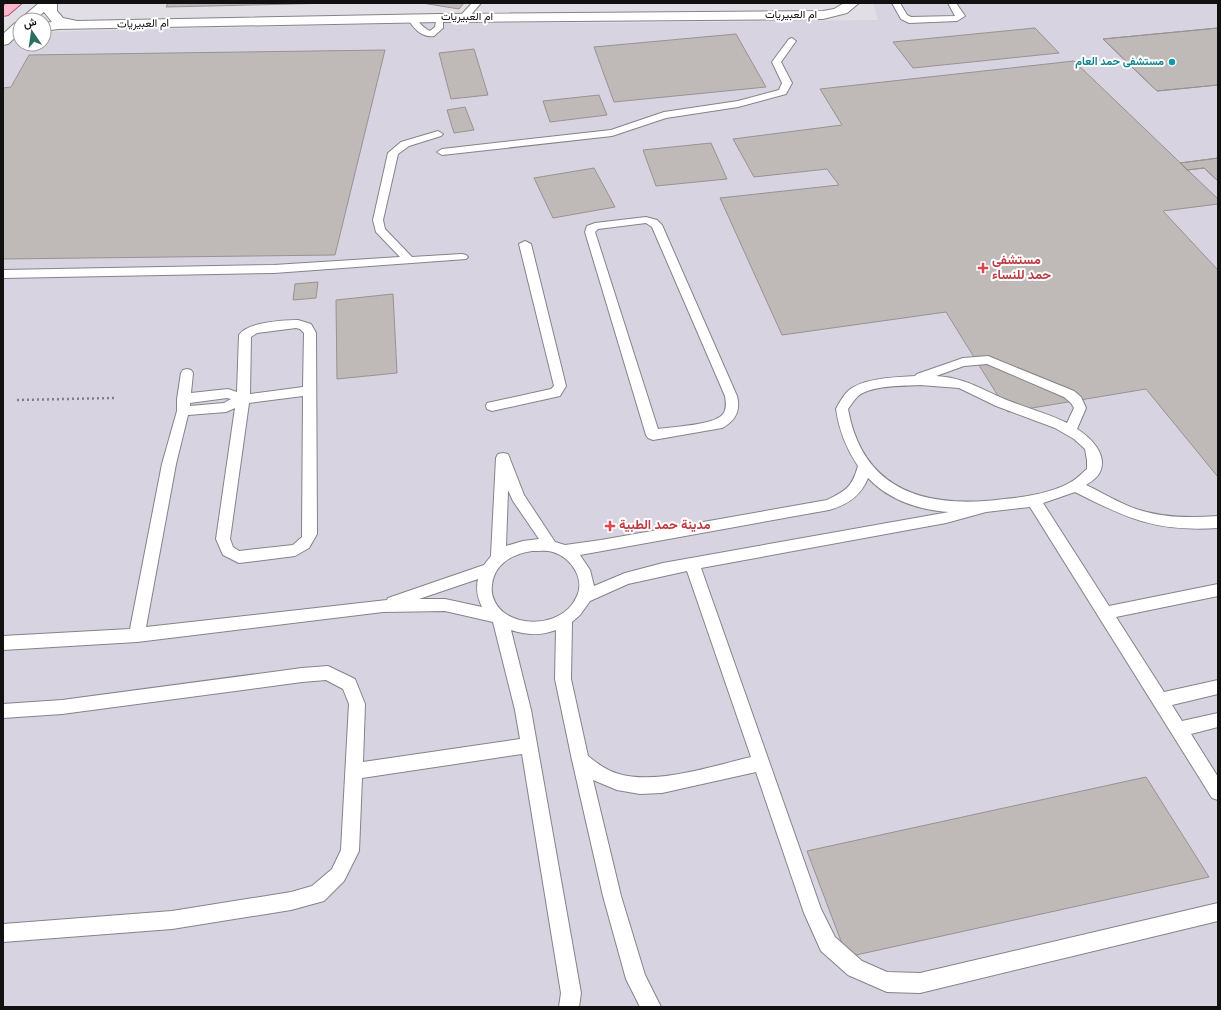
<svg xmlns="http://www.w3.org/2000/svg" width="1221" height="1010" font-family="Overpass,Vazirmatn,sans-serif">
<style>
.built{fill:#d7d3e0}
.building{fill:#bfb9b7;stroke:#989291}
.lines{fill:none;stroke-linecap:round;stroke-linejoin:round}
.service-casing{stroke:#858388;stroke-width:2}
.minor-casing{stroke:#858388;stroke-width:2}
.primary-casing{stroke:#aa5b75;stroke-width:2}
.path-far1{stroke:#818084;stroke-width:2;stroke-dasharray:1.5 2.5;stroke-linecap:butt}
.path{stroke:#818084;stroke-width:2.5;stroke-dasharray:2 3;stroke-linecap:butt}
.service{fill:#fff;fill-rule:evenodd}
.minor{fill:#fff;fill-rule:evenodd}
.primary{fill:#feb5cc;fill-rule:evenodd}
.culture-dot{fill:#0f9aa8;stroke:#fff;stroke-width:1.5}
.health-dot{fill:#e0444e;stroke:#fff;stroke-width:1.5}
.labels{text-anchor:middle;dominant-baseline:central;stroke-width:4;stroke-linejoin:round;paint-order:stroke}
.far-street-label{font-size:11px;fill:#111112;stroke:#fff}
.far-culture-label{font-size:11px;font-weight:bold;fill:#0d838f;stroke:#fff;text-anchor:end}
.health-label{font-size:13px;font-weight:bold;fill:#be3a42;stroke:#fff;text-anchor:start}
</style>
<rect width="100%" height="100%" fill="#e1dfe5"/>
<path class="built" d="M873 3H1218V1007H3V43L20 36V44H44V32L433 23H617L878 20Z"/>
<path class="building" d="M168 3H335L166 7Z
M422 3H464L459 9Z
M1035 28 1059 53 913 68 893 42Z
M1218 28V85L1157 91 1103 39Z
M1218 28V85L1157 91 1103 39Z
M736 34 766 87 614 102 594 47Z
M474 49 488 95 451 99 439 53Z
M385 50 335 255 3 259V88L11 87 29 55Z
M1074 61 1218 199V204L1163 211 1218 270V477L1146 389 1008 412 946 312 782 335 720 198 839 185 827 169 754 177 733 139 842 125 820 89Z
M599 95 607 115 550 122 543 101Z
M465 107 474 130 454 133 447 110Z
M711 143 727 179 656 186 643 150Z
M1218 158V181L1204 168 1187 170 1180 163Z
M1218 158V181L1204 168 1187 170 1180 163Z
M594 168 615 207 553 218 534 178Z
M318 282 316 298 293 300 295 284Z
M393 294 397 373 337 379 336 300Z
M1146 777 1209 877 847 957 807 851Z"/>
<g class="lines">
<defs>
<path id="service" d="M472 3H481L467 19H461L460 17 461 15Z
M892 3H900L907 15 911 17 955 16 948 3H956L965 16 957 21 909 23 901 19Z
M411 15C418 18 419 26 430 31L435 27 437 16H443V28L434 36C421 38 413 27 407 18Z
M792 38 796 41 781 62 792 83 786 94 738 107 666 118 612 136 442 155 437 152 442 149 611 130 664 112 738 101 779 90 782 83 772 62 789 39Z
M438 131 443 134 441 136 409 146 398 154 383 220 385 229 412 257 462 254 466 255 468 257 466 259 274 273 3 278V270L274 265 400 257 376 232 373 220 388 153 401 142Z
M646 217 657 220 662 225 737 396C741 411 735 421 722 428L653 440 648 438 646 435 585 232 587 226 595 223ZM646 223 652 227 725 396C726 402 727 409 723 414 715 425 672 427 658 429L595 232 598 229Z
M525 241 531 244 566 386 560 396 492 411 487 409 486 406 487 403 551 389 554 386 519 244Z
M298 320 311 324 316 333 317 534 309 548 295 556 239 563 223 555 216 539 235 408 226 412 188 415 176 464 146 627 387 600 388 598 484 565 491 556 496 458 498 454 503 453 508 454 524 495 555 542 565 545 601 540 827 500C846 491 852 487 858 466 846 448 839 430 836 409 839 403 843 396 848 391 862 378 897 377 915 376L917 374 963 358 988 356 1074 391 1081 397 1086 408 1077 429C1090 437 1108 454 1100 472 1098 477 1091 482 1086 485 1103 493 1119 503 1136 509 1162 518 1190 518 1218 516V528C1157 532 1128 519 1075 492L1043 503 1109 606 1218 584V596L1116 617 1164 692 1218 680V694L1172 705 1182 721 1218 713V727L1191 734 1218 777V800L1212 798 1030 507 986 512 946 523 701 568 821 909 835 937 862 961 887 972 920 973 1218 903V921L920 993 887 992 880 989 848 975 821 951 804 913 756 772 662 793 640 794 617 790 593 780 621 896 645 975 661 1007H640L626 979 603 896 572 760 555 679 556 630C540 636 526 635 511 630L531 710 581 993 579 1007H559L561 993 522 754 362 778 359 851 344 881 324 901 291 910 172 929 3 942V924L172 911 291 892 312 886 332 869 341 850 349 704 343 689 326 680 302 682 62 714 3 718V704L62 700 302 668 328 666 355 679 365 704 363 762 520 739 515 710 493 622 445 611 383 612 137 642 3 650V636L130 629 162 464 177 411V399L181 373 183 370 187 369 191 370 193 373 191 393 228 389 237 392 239 335C247 322 284 320 298 320ZM296 328 300 329 304 333 303 387 250 394 251 337 257 333ZM987 364 1064 397 1071 403 1074 408 1067 423C1049 414 1030 409 1012 402 983 391 968 378 936 376L964 366ZM920 385 959 388 996 406 1055 428 1074 439 1085 449 1087 460V469C1082 473 1077 479 1071 482 1052 493 1025 497 1004 499 929 509 863 493 848 409 851 405 854 400 858 396 872 385 903 386 920 385ZM303 396 302 537 293 545 239 551 233 547 230 539 249 403ZM227 398 231 399 224 403 190 406V403ZM868 478C889 500 919 510 949 512L663 563 625 573 594 586 590 570 580 555 829 510C847 505 861 496 868 478ZM508 490 513 501 539 539 523 541 506 546ZM532 551C539 551 547 550 553 552 572 558 586 580 576 598 564 623 527 628 506 614 497 608 490 597 492 585 494 564 512 554 532 551ZM687 571 751 757C713 766 656 785 619 774 607 771 597 763 588 756L571 679 572 622 580 615 590 601 628 584ZM478 579C476 589 477 597 482 607L445 599H419Z"/>
<path id="minor" d="M39 3H57V11L63 18 77 21 440 14 823 11 834 9 844 3H859L847 13 823 19 440 22 58 29 44 31V23L52 22 44 12 34 20H19Z
M20 22V33L8 44 3 45V34L15 23Z"/>
<path id="primary" d="M7 3H22L8 15 3 16V6Z"/>
</defs>
<use href="#service" class="service-casing"/>
<use href="#minor" class="minor-casing"/>
<use href="#primary" class="primary-casing"/>
<path class="path-far1" d="M112 398H114"/>
<path class="path" d="M17 400 114 398"/>
<use href="#service" class="service"/>
<use href="#minor" class="minor"/>
<use href="#primary" class="primary"/>
</g>
<circle class="culture-dot" cx="1172" cy="62" r="4"/>
<g class="health-dot">
<path d="M981 262h4v4h4v4h-4v4h-4v-4h-4v-4h4z"/>
<path d="M608 520h4v4h4v4h-4v4h-4v-4h-4v-4h4z"/>
</g>
<g class="labels">
<g class="far-street-label">
<text x="791" y="15">ام العبيريات</text>
<text x="467" y="17">ام العبيريات</text>
<text transform="translate(143 24) rotate(-1)">ام العبيريات</text>
</g>
<g class="far-culture-label">
<text x="1164" y="62">مستشفى حمد العام</text>
</g>
<g class="health-label">
<text x="992" y="261">مستشفى<tspan x="992" dy="15">حمد للنساء</tspan></text>
<text x="619" y="526">مدينة حمد الطبية</text>
</g>
</g>
<rect width="1221" height="1010" fill="none" stroke="#111112" stroke-width="8"/>
<g transform="translate(32 32) rotate(347)"><circle r="19" fill="#ffffff" stroke="#a0a0a0"/>
<path d="M0-3L7 15L0 10L-7 15Z" fill="#2c6e5f"/>
<text y="-6" font-size="11" font-weight="bold" text-anchor="middle" fill="#111112">ش</text>
</g>
</svg>
